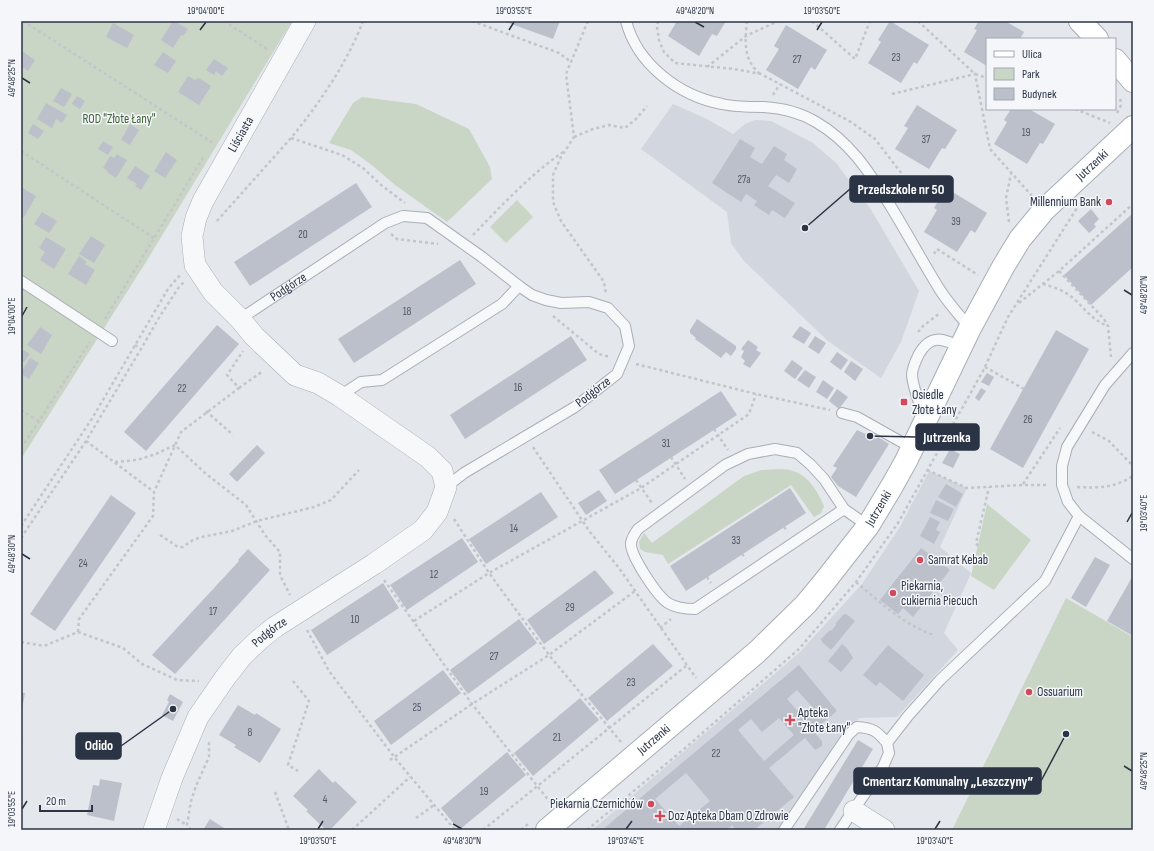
<svg xmlns="http://www.w3.org/2000/svg" width="1154" height="851" font-family="'Sofia Sans Condensed',sans-serif">
<style>
.built{fill:#d2d6de}
.green{fill:#c9d6c5}
.building{fill:#bbc0ca;fill-rule:evenodd}
.lines{fill:none;stroke-linecap:round;stroke-linejoin:round}
.lane-casing{stroke:#a9aeb7;stroke-width:12}
.street-casing{stroke:#a9aeb7;stroke-width:22}
.secondary-casing{stroke:#a9aeb7;stroke-width:24}
.path{stroke:#c2c5cb;stroke-width:2.5;stroke-dasharray:3 3;stroke-linecap:butt}
.lane{stroke:#f7f8fa;stroke-width:10}
.street{stroke:#f7f8fa;stroke-width:21}
.secondary{stroke:#fff;stroke-width:22}
.ticks{fill:none;stroke:#2b3445;stroke-width:1.5}
.poi-dot{fill:#d1495b;stroke:#f4f6f9;stroke-width:1.5}
.labels{text-anchor:middle;dominant-baseline:central;stroke-width:3;stroke-linejoin:round;paint-order:stroke}
.number-label{font-size:11px;fill:#4f5766}
.park-label{font-size:13px;fill:#3f6138;stroke:#f4f6f9}
.street-label{font-size:13px;fill:#2b3445;stroke:#f4f6f9}
.poi-label{font-size:13px;fill:#2b3445;stroke:#f4f6f9;text-anchor:start}
.leader{fill:none;stroke:#2b3445;stroke-width:1.5}
.callout-dot{fill:#2b3445;stroke:#f4f6f9;stroke-width:1.5}
.callout{fill:#2b3445;stroke:#2b3445;stroke-width:1.5}
.callout-label{font-size:14px;text-anchor:middle;font-weight:bold;fill:#fff}
.neatline{fill:none;stroke:#2b3445;stroke-width:1.5}
.ticks-label{font-size:10px;text-anchor:middle;fill:#2b3445}
</style>
<rect width="100%" height="100%" fill="#e4e7ec"/>
<path class="built" d="M673 104 707 119 733 134 745 124 755 120 771 121 813 143 836 163 870 208 919 291 901 342 881 378 828 341 744 261 731 243 727 212 641 149Z
M929 471 967 488 940 547 971 573 944 633 958 650 897 717 859 718 779 830H592L800 652 862 584 900 527Z"/>
<path class="green" d="M21 21H292L146 262 21 459Z
M362 97 416 104 469 129 490 167 492 179 447 222 395 185 373 166 351 150 329 143 353 103Z
M517 200 533 217 506 243 490 227Z
M761 470C771 470 784 468 793 471 809 476 818 492 824 506L821 513 814 517 791 485 668 564 663 555 645 552 640 549 639 542 644 533 652 543 744 476Z
M987 504 1031 540 994 590 971 576Z
M1066 598 1133 637V830H952Z"/>
<path class="building" d="M173 21 188 29 183 36 181 35 173 48 161 40Z
M503 21H560L553 39Z
M677 21H726L717 36 712 34 699 56 668 36Z
M890 21 929 45 917 64 914 62 901 83 868 63 881 42 878 40Z
M979 21H1005L1024 32 1020 39H987V66L964 52 977 30 974 29Z
M113 23 134 35 127 48 106 37Z
M786 25 827 50 815 70 811 67 798 89 766 70 779 49 774 46Z
M22 51 35 60 28 71 21 66V53Z
M163 52 176 61 168 73 154 65Z
M214 59 228 68 222 76 216 71 214 75 206 70Z
M188 76 195 80 199 78 211 86 199 105 178 92Z
M61 88 72 94 64 107 53 101Z
M77 96 85 101 80 109 72 104Z
M46 103 67 115 62 123 56 119 52 128 37 119Z
M917 105 957 130 945 149 942 148 929 169 895 149 908 128 904 126Z
M1011 109H1029L1055 124 1043 144 1040 143 1027 164 994 144 1007 122 1004 120Z
M33 124 44 131 38 139 28 133Z
M130 124 139 130 130 145 121 140Z
M740 139 755 148 750 157 762 164 774 146 787 154 784 160 797 169 789 183 776 175 768 186 795 203 785 218 772 210 769 215 754 205 757 201 746 194 741 202 712 183Z
M103 141 113 147 108 155 98 149Z
M166 152 177 160 165 178 154 171Z
M117 154 127 160 116 178 107 172 108 171 103 168 110 156 114 158Z
M135 166 150 176 141 190 135 186 137 184 127 178Z
M356 183 372 207 250 286 234 262Z
M21 187 36 196 24 217 21 216Z
M946 188 987 213 975 233 971 230 957 252 924 232 937 210 934 208Z
M1091 209 1099 219 1094 224 1096 227 1089 233 1078 221Z
M42 212 57 221 49 233 34 224Z
M1133 213V267L1091 305 1064 275Z
M91 236 105 245 94 263 79 254Z
M46 237 66 249 54 269 40 260 45 252 39 248Z
M79 256 87 262 85 264 95 270 86 285 68 274Z
M460 260 476 284 354 363 338 339Z
M697 319 736 346V349L731 356 726 352 721 358 695 339 696 338 690 333V330Z
M217 325 239 344 146 451 124 432Z
M800 326 811 333 804 344 792 337Z
M40 327 52 335 41 354 27 345Z
M1056 330 1089 349 1023 468 990 449Z
M571 336 587 360 465 439 450 415Z
M815 336 826 343 819 354 808 347Z
M748 340 758 347 756 350 761 353 750 368 743 364 745 361 741 357 744 351 741 349Z
M24 350 30 354 24 362 21 360V354Z
M837 352 848 360 841 370 830 362Z
M30 358 39 363 29 379 21 374V372Z
M792 360 803 368 795 379 784 371Z
M851 361 863 369 855 381 844 372Z
M805 370 816 377 809 388 797 380Z
M987 373 994 377 989 386 981 382Z
M823 380 834 388 827 399 816 392Z
M981 388 986 391 979 401 975 398Z
M837 389 848 397 839 409 829 401Z
M721 391 737 415 615 494 599 470Z
M857 430 876 439 878 437 889 444 856 497 838 486 831 477 837 468 833 466Z
M257 445 265 453 237 482 229 474Z
M950 449 960 454 953 468 942 463Z
M946 484 963 494 956 507 938 497Z
M790 488 806 513 686 591 670 566Z
M599 490 607 501 586 515 578 503Z
M541 492 558 517 486 564 469 539Z
M111 495 136 513 55 631 30 614Z
M936 500 954 509 948 521 930 513Z
M930 517 940 522 936 530 940 532 934 544 920 536Z
M462 538 478 562 407 610 390 585Z
M921 548 950 570 913 617 903 608 898 614 880 600Z
M248 549 270 570 175 674 152 655 239 561 238 560Z
M1095 557 1110 565 1086 607 1071 598Z
M595 570 614 593 544 644 527 620Z
M1131 579 1133 580V636L1107 621Z
M383 583 399 608 327 655 311 630Z
M844 614H846L855 621 831 650 822 642 821 639 829 631 832 630 836 625V623Z
M519 619 537 643 468 694 450 670Z
M653 644 673 666 607 721 588 698Z
M842 644 847 648 853 658 841 672 828 661Z
M888 645 924 675 903 701 880 682 876 686 863 675Z
M799 665 837 711 813 731 822 741V746L815 750 805 738 769 768 794 797 754 830H736L732 825 727 830H602ZM797 690 813 708 803 717 787 699ZM779 718 794 735 764 761 738 730 751 719 762 732ZM686 773 710 801 679 826 655 799Z
M443 670 461 693 391 745 374 721Z
M21 693H25L22 709H21Z
M170 694 183 702 173 721 162 715 169 702 167 700Z
M580 698 599 720 533 776 514 753Z
M238 705 255 715 256 713 281 729 260 763 234 747 236 745 219 735Z
M858 740 873 749 824 830H803Z
M507 752 526 775 459 830 441 808Z
M319 769 333 783 335 781 357 802 330 830H326L306 811 308 810 293 796Z
M100 779 122 783 114 821 87 815 93 785 99 786Z
M210 819 227 830 228 828 231 830H203Z"/>
<g class="lines">
<defs>
<g id="lane">
<path d="M626 21C637 64 679 96 722 104 735 107 750 107 764 107 781 108 801 113 816 122 849 141 868 170 888 202 906 231 922 261 940 290 949 304 960 316 970 328"/>
<path d="M21 281 112 341"/>
<path id="s1" d="M240 319 385 223 403 216 427 218 482 257 519 286 532 295 546 300 561 303 589 302 608 308 625 326 629 346 617 374 575 407 464 473 446 487"/>
<path d="M1133 353 1105 385 1067 447 1062 466V485L1068 502 1079 516 1133 559"/>
<path d="M340 396 361 382 382 380 502 304 519 286"/>
<path d="M842 413 857 417 912 448"/>
<path d="M924 417C920 404 913 389 912 375 912 368 916 360 919 354 931 333 943 339 961 347"/>
<path d="M844 509 695 609C685 609 676 608 668 603 657 596 630 555 631 543 632 537 635 533 638 529L725 465 748 454 775 449 797 453 810 464 824 479 844 509 868 526"/>
<path d="M784 830 849 734 857 727C873 728 877 731 887 743"/>
<path d="M840 830 883 767 889 753 887 743 908 716 940 680 1045 581 1079 516"/>
</g>
<g id="street">
<path d="M854 811 884 830"/>
<path id="s2" d="M154 830 172 778 198 717 225 678 242 656 260 639 275 627 374 564 423 530 437 512 446 487 442 471 428 457 340 396 318 383 295 375 254 336 240 319 213 292 195 265 194 257 192 236 196 218 203 201 305 21"/>
</g>
<g id="secondary">
<path d="M1080 21 1097 39"/>
<path d="M1115 60 1133 81"/>
<path id="s3" d="M547 830 757 652 806 604 825 581 868 526 892 486 906 461 970 328 1003 267 1020 239 1044 210 1133 127"/>
</g>
</defs>
<use href="#lane" class="lane-casing"/>
<use href="#street" class="street-casing"/>
<use href="#secondary" class="secondary-casing"/>
<path class="path" d="M23 21 213 143
M224 21 267 49
M363 21C348 62 318 105 291 138L342 155 363 168 381 185 405 203
M472 21 559 53 571 62
M588 21 566 74 574 137 561 157 553 175V202L561 221 604 282 606 294
M658 21 657 27 659 40 664 52 675 63 734 69 761 74 851 122 875 139 902 174 906 203
M747 21C745 41 743 60 760 74
M812 21 855 59 870 21
M918 21 975 74 987 78
M707 67 746 36 778 21
M892 94 975 74 990 149 1032 196
M773 95 780 84
M1075 109 1110 123
M1117 113 1121 105 1120 96
M574 137 593 129 609 125 625 128 636 119 647 106
M21 151 154 238
M217 221 291 138
M1009 222 1006 198 1011 174
M391 234 397 239 438 244
M473 235C501 206 530 175 563 152
M934 254 937 249 978 275
M1059 271 1104 319 1108 326 1111 357
M1043 284C1053 287 1066 291 1074 299 1085 309 1092 320 1108 326
M1019 303 1059 271 1133 204
M553 316 599 354 610 357
M105 319 204 156
M918 332 923 326 940 313
M135 345 141 349
M636 364 756 394 830 410
M985 367 1024 389
M239 388 263 371
M21 410 39 421 90 342
M206 411 233 435
M714 429 728 450
M1092 432 1109 441 1133 466
M86 441 154 492
M533 447 590 532 619 568 696 678
M21 448 39 421
M671 457 685 479
M115 462 137 460 156 454 175 445 205 473 246 505 265 535 280 552V575L290 595
M927 470 967 488 1023 485H1049
M636 480 652 503
M1023 484 1060 428
M1077 487C1099 488 1114 488 1133 476
M454 519 489 573 549 655 621 742
M21 526 93 417 168 289 180 275
M784 527 788 532
M160 535 178 547H183L193 540 202 537 232 531 257 521 314 507 331 500 359 470
M21 538 86 441 141 349 160 316 179 287 184 282
M978 546 976 543 989 487
M742 554 746 559
M707 577 711 583
M384 580 472 704 550 802
M856 582C881 603 904 625 934 635
M414 621 489 573 641 488 749 414 756 394
M660 628 671 619
M307 630 329 671 395 758 455 830
M78 632 79 619 153 516 154 492 181 432 239 388 227 375 243 351
M21 642 44 646 78 632 123 648 142 664 177 680 199 681
M293 681 309 701 288 765 298 771
M21 739 22 737
M390 760 472 704 549 655 635 591
M275 792 289 830
M416 818 434 805
M177 819 187 825
M191 830 187 825 191 801 196 786 209 757V742
M352 830 410 777
M483 830 686 666
M521 830 528 824
M587 830 684 749 799 649 856 582 898 523 984 369 1008 317 1077 208"/>
<use href="#lane" class="lane"/>
<use href="#street" class="street"/>
<use href="#secondary" class="secondary"/>
</g>
<path class="ticks" d="M695 22 704 27M200 30 206 22M509 30 514 22M817 30 822 22M22 78 30 83M1124 290 1132 295M22 316 27 307M1127 522 1132 513M22 554 30 559M1124 766 1132 771M22 809 27 801M453 824 462 829M318 829 323 821M626 829 632 821M935 829 940 821"/>
<g class="poi-dot">
<circle cx="1109" cy="202" r="4"/>
<rect x="900" y="398" width="8" height="8" rx="2"/>
<circle cx="920" cy="560" r="4"/>
<circle cx="893" cy="593" r="4"/>
<circle cx="1029" cy="692" r="4"/>
<path d="M788 714h4v4h4v4h-4v4h-4v-4h-4v-4h4z"/>
<circle cx="651" cy="804" r="4"/>
<path d="M658 810h4v4h4v4h-4v4h-4v-4h-4v-4h4z"/>
</g>
<g class="labels">
<g class="number-label">
<text x="896" y="57">23</text>
<text x="797" y="59">27</text>
<text x="1026" y="132">19</text>
<text x="926" y="139">37</text>
<text x="744" y="179">27a</text>
<text x="956" y="221">39</text>
<text x="303" y="234">20</text>
<text x="407" y="311">18</text>
<text x="518" y="387">16</text>
<text x="182" y="388">22</text>
<text x="1028" y="419">26</text>
<text x="666" y="443">31</text>
<text x="514" y="528">14</text>
<text x="736" y="540">33</text>
<text x="83" y="563">24</text>
<text x="434" y="574">12</text>
<text x="570" y="607">29</text>
<text x="213" y="611">17</text>
<text x="355" y="619">10</text>
<text x="494" y="656">27</text>
<text x="631" y="682">23</text>
<text x="417" y="707">25</text>
<text x="250" y="732">8</text>
<text x="557" y="737">21</text>
<text x="716" y="753">22</text>
<text x="484" y="791">19</text>
<text x="325" y="799">4</text>
</g>
<g class="park-label">
<text x="119" y="119">ROD "Złote Łany"</text>
</g>
<g class="street-label">
<text stroke="none"><textPath href="#s2" startOffset="952">Liściasta</textPath></text>
<text stroke="none"><textPath href="#s3" startOffset="872">Jutrzenki</textPath></text>
<text stroke="none"><textPath href="#s1" startOffset="58">Podgórze</textPath></text>
<text transform="translate(593 392) rotate(-38)">Podgórze</text>
<text stroke="none"><textPath href="#s3" startOffset="464">Jutrzenki</textPath></text>
<text stroke="none"><textPath href="#s2" startOffset="233">Podgórze</textPath></text>
<text stroke="none"><textPath href="#s3" startOffset="140">Jutrzenki</textPath></text>
</g>
<g class="poi-label">
<text x="1101" y="202" text-anchor="end">Millennium Bank</text>
<text x="912" y="395">Osiedle<tspan x="912" dy="15">Złote Łany</tspan></text>
<text x="928" y="560">Samrat Kebab</text>
<text x="901" y="586">Piekarnia,<tspan x="901" dy="15">cukiernia Piecuch</tspan></text>
<text x="1037" y="692">Ossuarium</text>
<text x="798" y="713">Apteka<tspan x="798" dy="15">"Złote Łany"</tspan></text>
<text x="643" y="804" text-anchor="end">Piekarnia Czernichów</text>
<text x="668" y="816">Doz Apteka Dbam O Zdrowie</text>
</g>
</g>
<path class="leader" d="M805 228L850 189M870 436L916 437M173 709L121 746M1066 734L1041 781"/>
<g class="callout-dot">
<circle cx="805" cy="228" r="4"/>
<circle cx="870" cy="436" r="4"/>
<circle cx="173" cy="709" r="4"/>
<circle cx="1066" cy="734" r="4"/>
</g>
<g class="callout">
<rect x="850" y="176" width="103" height="26" rx="4"/>
<rect x="916" y="424" width="63" height="26" rx="4"/>
<rect x="76" y="733" width="45" height="26" rx="4"/>
<rect x="854" y="768" width="187" height="26" rx="4"/>
</g>
<g class="callout-label">
<text x="901" y="194">Przedszkole nr 50</text>
<text x="947" y="442">Jutrzenka</text>
<text x="99" y="750">Odido</text>
<text x="948" y="786">Cmentarz Komunalny „Leszczyny”</text>
</g>
<rect width="1154" height="851" fill="none" stroke="#f4f6f9" stroke-width="44"/>
<rect x="986" y="38" width="130" height="72" fill="#f4f6f9" stroke="#a4a8b1"/>
<rect x="994" y="51" width="20" height="6" fill="#ffffff" stroke="#a4a8b1"/>
<text x="1022" y="58" font-size="12" fill="#2b3445">Ulica</text>
<rect x="994" y="68" width="20" height="12" fill="#c9d6c5" stroke="#a4a8b1"/>
<text x="1022" y="78" font-size="12" fill="#2b3445">Park</text>
<rect x="994" y="88" width="20" height="12" fill="#bbc0ca" stroke="#a4a8b1"/>
<text x="1022" y="98" font-size="12" fill="#2b3445">Budynek</text>
<path d="M40 805v6h52v-6" fill="none" stroke="#2b3445" stroke-width="2"/>
<text x="46" y="805" font-size="12" fill="#2b3445" stroke="#f4f6f9" stroke-width="3" paint-order="stroke">20 m</text>
<rect x="22" y="22" width="1110" height="807" class="neatline"/>
<g class="ticks-label">
<text x="206" y="14">19°04'00"E</text>
<text x="514" y="14">19°03'55"E</text>
<text x="695" y="14">49°48'20"N</text>
<text x="822" y="14">19°03'50"E</text>
<text transform="translate(11 78) rotate(-90)" y="4">49°48'25"N</text>
<text transform="translate(1143 295) rotate(-90)" y="4">49°48'20"N</text>
<text transform="translate(11 316) rotate(-90)" y="4">19°04'00"E</text>
<text transform="translate(1143 513) rotate(-90)" y="4">19°03'40"E</text>
<text transform="translate(11 554) rotate(-90)" y="4">49°48'30"N</text>
<text transform="translate(1143 771) rotate(-90)" y="4">49°48'25"N</text>
<text transform="translate(11 809) rotate(-90)" y="4">19°03'55"E</text>
<text x="318" y="844">19°03'50"E</text>
<text x="462" y="844">49°48'30"N</text>
<text x="626" y="844">19°03'45"E</text>
<text x="935" y="844">19°03'40"E</text>
</g>
</svg>
